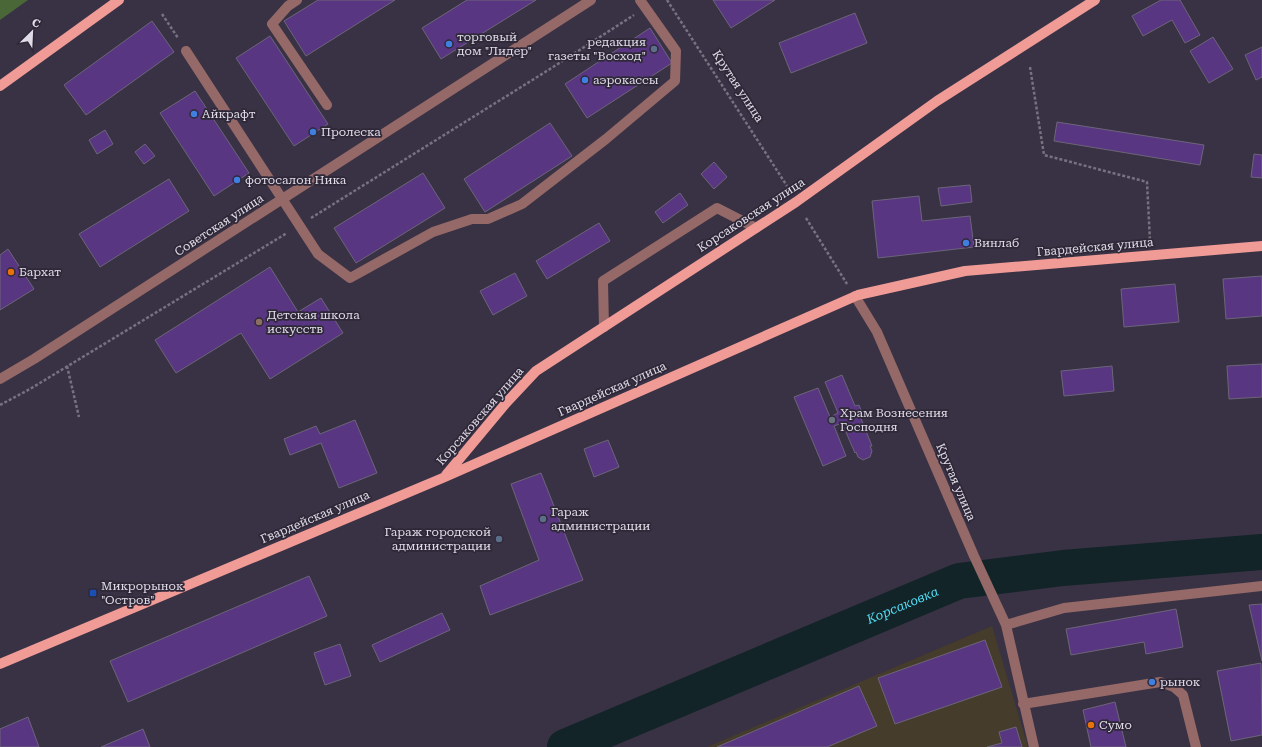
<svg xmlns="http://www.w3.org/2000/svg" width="1262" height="747" font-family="'Roboto Serif',serif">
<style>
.industrial{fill:#453c2b}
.green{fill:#4a6738}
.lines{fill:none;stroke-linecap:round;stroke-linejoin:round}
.river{stroke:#122427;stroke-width:36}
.building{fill:#593681;stroke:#6c6579}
.path{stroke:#777181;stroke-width:2.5;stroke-dasharray:3 2;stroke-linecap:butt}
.minor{stroke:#946967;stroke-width:10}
.major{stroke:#f19b97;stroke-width:10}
.shop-dot{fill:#3f7fe0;stroke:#2f2839;stroke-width:1.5}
.service-dot{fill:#5c6f8a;stroke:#2f2839;stroke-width:1.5}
.food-dot{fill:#e8710a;stroke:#2f2839;stroke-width:1.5}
.education-dot{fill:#8d6e63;stroke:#2f2839;stroke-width:1.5}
.worship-dot{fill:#6b7280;stroke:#2f2839;stroke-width:1.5}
.transit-dot{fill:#1a4fb4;stroke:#2f2839;stroke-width:1.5}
.labels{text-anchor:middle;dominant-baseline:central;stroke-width:3.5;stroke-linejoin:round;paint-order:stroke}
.poi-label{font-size:12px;fill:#e0dce7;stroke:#2f2839;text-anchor:start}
.street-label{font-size:12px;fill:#e0dce7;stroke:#2f2839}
.water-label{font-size:13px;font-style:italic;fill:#52ddf6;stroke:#2f2839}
</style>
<rect width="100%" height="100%" fill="#393244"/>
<path class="industrial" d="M992 626 1028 747H707Z"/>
<path class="green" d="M0 0H28L0 20Z"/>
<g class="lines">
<path class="river" id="s1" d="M565 747 959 581 1063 568 1262 552"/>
</g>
<path class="building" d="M318 0H395L306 56 284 21Z
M467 0H536L441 59 422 28Z
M713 0H775L731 28Z
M1161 0H1180L1200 35 1185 43 1172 20 1143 36 1132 16Z
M855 13 867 43 791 73 779 43Z
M152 21 174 52 86 115 64 85Z
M650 28 672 63 587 118 565 84Z
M270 36 328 124 294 146 236 58Z
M1213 37 1233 69 1209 83 1190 51Z
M1262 47V77L1256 80 1245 55Z
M195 91 249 173 214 196 160 113Z
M1057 122 1204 145 1200 165 1054 141Z
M550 123 572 156 485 212 464 179Z
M105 130 113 144 97 154 89 140Z
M145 144 155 156 144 164 135 152Z
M1254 154 1262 155V178L1251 177Z
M714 162 727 177 714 189 701 174Z
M423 173 445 208 356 263 334 228Z
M169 179 189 211 100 267 79 234Z
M970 185 972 202 941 206 938 188Z
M680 193 688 205 663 223 655 212Z
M919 196 922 221 970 216 974 247 878 258 872 201Z
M599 223 610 241 547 279 536 261Z
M8 249 34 289 0 310V255Z
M270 267 298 312 321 298 343 333 270 379 241 333 176 373 155 340Z
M515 273 527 296 493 315 480 291Z
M1262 276V316L1226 319 1223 279Z
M1175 284 1179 322 1124 327 1121 289Z
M1262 364V397L1229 399 1227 366Z
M1112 366 1114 391 1064 396 1061 371Z
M842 375 855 406 859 405 863 415 860 416 872 446H870L872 451 870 457 863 460 858 457 856 452 855 453 842 423 834 426 846 456 823 466 794 397 818 388 830 417 838 413 825 382Z
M355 420 377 473 339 488 321 443 290 455 284 439 316 426 320 434Z
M608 440 619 467 594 477 584 449Z
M541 473 583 580 490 615 480 586 539 560 511 484Z
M309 576 327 616 128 702 110 661Z
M1262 604V661L1249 605Z
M1176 609 1183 647 1146 654 1144 642 1071 655 1066 629Z
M442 613 450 630 380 662 372 645Z
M985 640 1002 687 895 724 878 678Z
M340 644 351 676 325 685 314 653Z
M1261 663 1262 735 1231 741 1217 671Z
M859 686 877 726 827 747H717Z
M1115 702 1126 747H1091L1083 710Z
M28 717 39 747H0V729Z
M1016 727 1022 747H987L1002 743 999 732Z
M143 729 150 747H101Z"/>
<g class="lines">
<path class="path" d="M667 0 787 186
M162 14 178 38
M1030 67 1044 155 1147 182 1150 241
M311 218 550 69 634 15
M806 218 847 284
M67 366 79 417
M0 405 30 389 287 233"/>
<path class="minor" d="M297 0 288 6 272 24 327 105
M186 51 318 254 350 278 433 232 472 219H488L522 204 606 139 675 81 676 51 640 0
M855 296 877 332 974 556 1006 625 1034 747
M604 327 603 281 717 208 756 228
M0 379 34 359 591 0
M1006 625 1064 608 1262 586
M1023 704 1160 682 1174 687 1183 695 1196 747"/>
<path class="major" d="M0 86 119 0
M446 475 506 403 536 371 796 202 937 101 1095 0
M0 664 445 477 858 295 965 271 1262 246"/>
</g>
<g class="shop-dot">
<circle cx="449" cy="44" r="4"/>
<circle cx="585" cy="80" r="4"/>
<circle cx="194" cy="114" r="4"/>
<circle cx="313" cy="132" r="4"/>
<circle cx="237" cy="180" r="4"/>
<circle cx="966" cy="243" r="4"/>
<circle cx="1152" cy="682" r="4"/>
</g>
<g class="service-dot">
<circle cx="654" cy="49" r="4"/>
<circle cx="543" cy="519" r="4"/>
<circle cx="499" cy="539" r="4"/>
</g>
<g class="food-dot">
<circle cx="11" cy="272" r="4"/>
<circle cx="1091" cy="725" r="4"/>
</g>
<circle class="education-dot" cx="259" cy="322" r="4"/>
<circle class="worship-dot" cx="832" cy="420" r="4"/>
<rect class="transit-dot" x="89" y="589" width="8" height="8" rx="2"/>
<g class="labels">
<g class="poi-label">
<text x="457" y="37">торговый<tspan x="457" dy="14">дом "Лидер"</tspan></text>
<text x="646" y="42" text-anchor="end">редакция<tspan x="646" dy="14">газеты "Восход"</tspan></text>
<text x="593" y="80">аэрокассы</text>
<text x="202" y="114">Айкрафт</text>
<text x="321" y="132">Пролеска</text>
<text x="245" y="180">фотосалон Ника</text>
<text x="974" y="243">Винлаб</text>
<text x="19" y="272">Бархат</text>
<text x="267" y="315">Детская школа<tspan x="267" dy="14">искусств</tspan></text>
<text x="840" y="413">Храм Вознесения<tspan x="840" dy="14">Господня</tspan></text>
<text x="551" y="512">Гараж<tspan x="551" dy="14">администрации</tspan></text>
<text x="491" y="532" text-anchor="end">Гараж городской<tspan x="491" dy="14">администрации</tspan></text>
<text x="101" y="586">Микрорынок<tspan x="101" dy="14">"Остров"</tspan></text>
<text x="1160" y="682">рынок</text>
<text x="1099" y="725">Сумо</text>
</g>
<g class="street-label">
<text transform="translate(738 86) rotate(57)">Крутая улица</text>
<text transform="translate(751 215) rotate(-33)">Корсаковская улица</text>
<text transform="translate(219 225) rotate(-33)">Советская улица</text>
<text transform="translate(1095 247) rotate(-5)">Гвардейская улица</text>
<text transform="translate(612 389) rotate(-24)">Гвардейская улица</text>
<text transform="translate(480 416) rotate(-49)">Корсаковская улица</text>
<text transform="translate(956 482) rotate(67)">Крутая улица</text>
<text transform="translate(315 517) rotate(-23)">Гвардейская улица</text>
</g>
<g class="water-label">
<text stroke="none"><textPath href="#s1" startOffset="366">Корсаковка</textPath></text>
</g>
</g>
<g transform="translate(32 32) rotate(24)" stroke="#2f2839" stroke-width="3" paint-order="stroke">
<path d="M0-3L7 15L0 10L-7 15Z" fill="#e0dce7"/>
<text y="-6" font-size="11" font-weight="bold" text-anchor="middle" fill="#e0dce7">С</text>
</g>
</svg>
